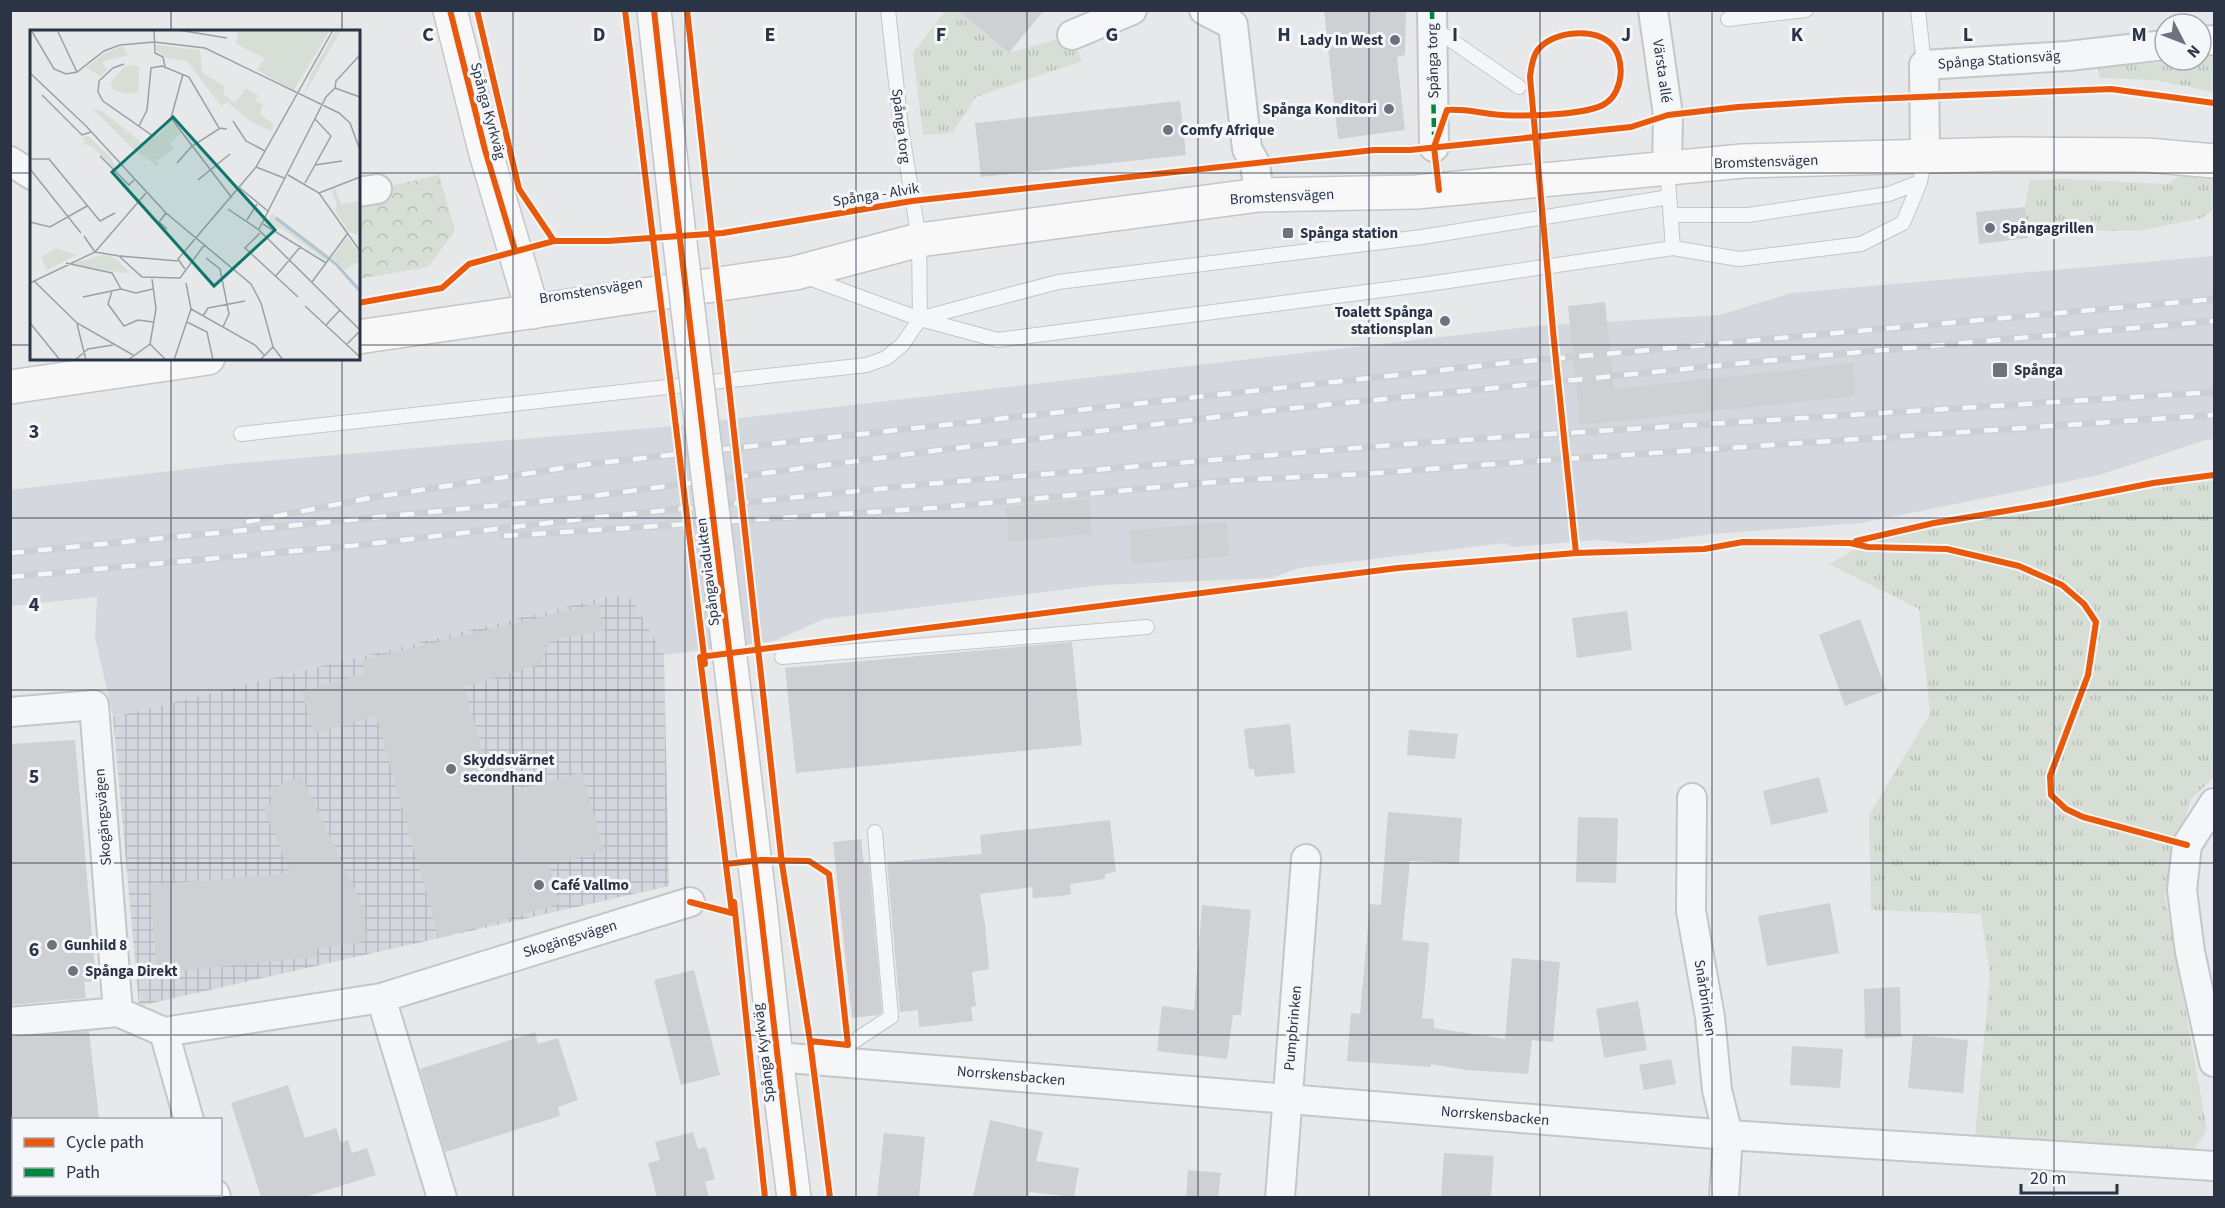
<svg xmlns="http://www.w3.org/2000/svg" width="2225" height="1208" font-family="'Source Sans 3',sans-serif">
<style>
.built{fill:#d4d7dd}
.industrial{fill:url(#industrial-grid)}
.grass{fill:url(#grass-tufts)}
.forest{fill:url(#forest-crowns)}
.building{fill:#ced0d3}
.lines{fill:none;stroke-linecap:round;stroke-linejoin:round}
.lane-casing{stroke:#c4c6c8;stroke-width:16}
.street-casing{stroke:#c4c6c8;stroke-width:32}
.secondary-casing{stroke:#c4c6c8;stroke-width:36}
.lane{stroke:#f5f6f7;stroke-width:14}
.street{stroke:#f5f6f7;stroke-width:28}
.secondary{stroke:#f8f8f8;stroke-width:33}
.rail-casing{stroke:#cecfd2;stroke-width:7}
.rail{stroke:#f4f6f9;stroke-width:4.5;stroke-dasharray:14;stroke-linecap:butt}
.secondary-bridge-casing{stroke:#c4c6c8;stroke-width:36;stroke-linecap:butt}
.secondary-bridge{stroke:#f8f8f8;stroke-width:33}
.quiet{stroke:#00873e;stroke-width:4.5;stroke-dasharray:9 4.5;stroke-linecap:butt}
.cycleway-casing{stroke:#f4f6f9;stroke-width:10}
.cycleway{stroke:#e8590c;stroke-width:6}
.grid{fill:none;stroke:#2b3445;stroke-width:1.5;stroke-opacity:0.55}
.poi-dot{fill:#6c737f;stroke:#f4f6f9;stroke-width:2}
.labels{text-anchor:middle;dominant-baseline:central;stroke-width:6;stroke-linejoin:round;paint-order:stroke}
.poi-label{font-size:15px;font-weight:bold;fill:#2b3445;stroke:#f4f6f9;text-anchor:start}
.street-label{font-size:15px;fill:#2b3445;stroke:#f4f6f9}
.inset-river{fill:none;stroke:#b4c4d5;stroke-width:3}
.inset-road{fill:none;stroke:#9ba0a8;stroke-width:1.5}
.view{fill:#0f766e;fill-opacity:0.15;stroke:#0f766e;stroke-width:3}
.inset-edge{fill:none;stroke:#2b3445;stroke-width:3}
.grid-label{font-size:20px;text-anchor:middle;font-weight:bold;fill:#2b3445;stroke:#f4f6f9;stroke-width:6;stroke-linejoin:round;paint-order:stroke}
</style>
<defs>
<pattern id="industrial-grid" width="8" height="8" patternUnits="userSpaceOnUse" patternTransform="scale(1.5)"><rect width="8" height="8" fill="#d4d7dd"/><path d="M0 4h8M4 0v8" fill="none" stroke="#b6b9bf"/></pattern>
<pattern id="grass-tufts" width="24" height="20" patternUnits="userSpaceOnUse" patternTransform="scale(1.5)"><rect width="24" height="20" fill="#d6ded6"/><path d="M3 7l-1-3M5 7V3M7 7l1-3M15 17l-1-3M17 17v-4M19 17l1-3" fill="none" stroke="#b8bfb9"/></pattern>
<pattern id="forest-crowns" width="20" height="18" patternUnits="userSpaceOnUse" patternTransform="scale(1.5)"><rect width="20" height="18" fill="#d6ded6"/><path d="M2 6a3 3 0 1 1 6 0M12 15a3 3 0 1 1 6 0" fill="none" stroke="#b8bfb9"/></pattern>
</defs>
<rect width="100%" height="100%" fill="#e6e8ea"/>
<path class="built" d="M2214 256V439L2206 440 2099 475 1861 523 1712 534 1635 544 1596 540 1513 547 1505 543 1299 568 1271 578 1102 585 824 619 774 641 664 655 632 599 614 595 113 717 95 637 97 597 11 606 10 490 230 464 662 427 1536 326 1720 315 1791 293Z"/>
<path class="industrial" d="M614 595 632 599 664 655 669 886 139 1006 113 717Z"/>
<path class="grass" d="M977 10 970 21 1009 53 1072 35 1082 61 976 97 952 133 923 135 913 53 945 11Z
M2214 57V92L2155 80 2100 78 2098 67 2201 60V58Z
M2185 173 2214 177V209L2202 218 2138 231H2027L2025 207 2030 180 2063 179 2167 184Z
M2214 469V777L2190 800 2165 896 2207 1130 2194 1150 1975 1135 1990 975 1981 914 1871 910 1869 815 1930 714 1919 609 1829 564 1885 532 1950 526 2158 483Z
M129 1194 172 1195V1197H125Z"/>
<path class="forest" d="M439 175 455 231 428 267 359 279V193Z"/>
<path class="building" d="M957 10H1044L1009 53Z
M1324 10H1406L1405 55 1397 57 1405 130 1338 139Z
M1180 101 1186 155 981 177 975 123Z
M2025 207 2028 238 1979 244 1976 212Z
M1605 302 1614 389 1854 363 1855 396 1580 425 1568 306Z
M1089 499 1092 534 1009 542 1006 507Z
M1227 522 1229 556 1132 564 1129 530Z
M599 603 604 631 551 640 541 664 464 687 487 766 508 760 517 790 582 772 604 851 549 866 560 904 439 938 376 716 314 734 302 691 365 673 362 660Z
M1627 611 1632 650 1577 658 1572 618Z
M1860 619 1886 690 1845 706 1819 635Z
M1072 642 1082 745 796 773 785 668Z
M1290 724 1295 773 1255 777 1254 769H1249L1244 729Z
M1409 730 1458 734 1455 759 1407 755Z
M75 740 96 981 84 982 86 998 10 1005V744Z
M301 775 364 909 366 941 317 949V957L157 973 150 885 290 873 263 807 273 803 268 791Z
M1819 777 1828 812 1771 825 1763 791Z
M1388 812 1462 818 1459 864 1410 861 1402 940 1429 943 1422 1018 1434 1019V1028L1505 1039 1512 958 1560 962 1553 1042 1532 1040 1528 1074 1466 1070 1431 1064V1067L1347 1061 1351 1013 1360 1014 1370 904 1381 905Z
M1578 817 1618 818 1616 883 1576 882Z
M1110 820 1116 872 1105 874V879L1070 884 1071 894 1061 896 1033 898 1032 887 980 894 985 925 989 969 972 972 976 1006 971 1007 973 1021 919 1027 918 1010 900 1012 887 862 982 854 980 835Z
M861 839 864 864 869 863 882 1012 878 1015 852 1018 833 842Z
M1830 903 1839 953 1767 966 1758 916Z
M1202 905 1251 910 1241 1015H1233L1227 1059 1157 1051 1162 1006 1194 1010Z
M694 970 720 1075 681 1085 654 980Z
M1900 987 1901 1037 1865 1038 1864 989Z
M1638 1001 1647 1050 1604 1058 1596 1009Z
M89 1031 99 1119H10V1038Z
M535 1032 538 1044 558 1038 578 1100 558 1107 560 1116 445 1152 420 1069Z
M1913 1035 1968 1040 1963 1093 1908 1088Z
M1792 1046 1843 1049 1840 1088 1790 1085Z
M1671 1059 1676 1084 1644 1090 1639 1065Z
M288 1085 305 1138 336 1128 341 1143 348 1140 352 1153 367 1148 376 1175 305 1197H261L231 1103Z
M990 1120 1043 1132 1036 1161 1079 1168 1074 1197 1030 1192 1028 1197H973Z
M693 1132 698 1149 706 1147 715 1179 705 1182 709 1197H657L648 1163 660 1160 655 1142Z
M884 1133 925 1137 919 1197H877Z
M1444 1153 1494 1156 1491 1197H1441Z
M1188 1170 1221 1173 1218 1197H1186Z"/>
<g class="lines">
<defs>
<path id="lane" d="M1918 10 1924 65
M1728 19 1806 10
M1432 27 1519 87
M1667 167 1673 248
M1671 215H1748L1889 194 1920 182
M806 277 920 319 998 340 1428 284 1673 248 1739 259 1861 244 1903 223 1920 182 1925 156
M922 318 1058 282 1422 237 1669 197
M241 434 867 365 886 358 902 345 920 319 919 240 901 127 888 10
M782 657 1147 627
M848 1062V1045L891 1017 875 832"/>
<path id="street" d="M1204 10 1233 25 1247 149 1255 163 1259 195
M1432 10 1434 147
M1653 10 1668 115 1667 167
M1072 35 1132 10
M2201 41 2214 40
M1925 156 1924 65 2068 56 2165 45
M10 161 32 175
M358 192 377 189
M10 712 94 705 118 1012
M1692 798 1691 911 1710 1017 1717 1090 1728 1135 1724 1198
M2214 803 2187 845 2182 890 2190 952 2214 1062
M381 998 442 1198
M10 1022 118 1012 164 1032 381 998 690 902
M164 1032 189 1120
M776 1057 1728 1135 2214 1166
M10 1191 14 1190
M215 1194 216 1198
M1280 1198 1306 859"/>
<path id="secondary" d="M450 10 485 150 533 312
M654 10 679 235
M358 337 795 273 919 240 1259 195 1416 192 1743 161 2012 154 2147 155 2214 161
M10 387 208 358
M760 906 776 1057 794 1198"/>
</defs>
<use href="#lane" class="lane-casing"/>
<use href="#street" class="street-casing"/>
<use href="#secondary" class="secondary-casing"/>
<use href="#lane" class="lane"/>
<use href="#street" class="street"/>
<use href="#secondary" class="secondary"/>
<defs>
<path id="rail" d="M246 522 375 497 589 464 1515 362 2214 299
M504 536 933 508 1237 480 1364 474 1521 462 2214 415
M10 553 585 497 924 452 1275 410 1794 358 2214 321
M10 577 360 545 590 518 927 484 1367 447 1519 436 2214 392"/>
</defs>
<use href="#rail" class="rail-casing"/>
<use href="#rail" class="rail"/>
<defs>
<path id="secondary-bridge" d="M679 235 760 906"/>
</defs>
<use href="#secondary-bridge" class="secondary-bridge-casing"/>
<use href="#secondary-bridge" class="secondary-bridge"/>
<path class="quiet" d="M1432 10 1434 135"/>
<defs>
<path id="cycleway" d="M450 10 485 150 515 250
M477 10 519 189 554 241
M625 10 705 664
M654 10C684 287 719 563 752 840 767 959 779 1078 794 1198
M687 10 782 864 810 1041 830 1198
M1439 190 1434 147 1447 110C1465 109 1475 112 1492 114 1515 117 1589 116 1606 103 1624 91 1626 56 1609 42 1591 27 1550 32 1537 51 1532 58 1531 69 1530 77L1554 341 1576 553
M358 303 442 288 469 264 554 241H608L723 233 912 201 1374 150H1410L1631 127 1668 115 1738 107 1847 100 2111 89 2214 103
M1856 541 1934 523 2047 504 2153 483 2214 475
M726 864 761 860 809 861 829 874 848 1045 810 1041
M690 902 732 913 700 657 1398 568 1576 553 1704 549 1743 542 1850 543 1868 547 1947 549 2019 566 2062 585 2084 604 2096 622 2088 675 2050 776 2051 795 2066 809 2083 817 2187 845
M734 902 765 1198"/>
</defs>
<use href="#cycleway" class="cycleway-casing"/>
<use href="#cycleway" class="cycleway"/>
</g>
<path class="grid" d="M171 10V32M342 10V32M513 10V1198M685 10V1198M856 10V1198M1027 10V1198M1198 10V1198M1369 10V1198M1540 10V1198M1712 10V1198M1883 10V1198M2054 10V1198M10 173H32M358 173H2214M10 345H32M358 345H2214M171 358V1120M342 358V1198M10 518H2214M10 690H2214M10 863H2214M10 1035H2214M171 1194V1198"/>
<g class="poi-dot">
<circle cx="1395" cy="40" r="6"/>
<circle cx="1389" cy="109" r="6"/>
<circle cx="1168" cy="130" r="6"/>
<circle cx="1990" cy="228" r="6"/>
<rect x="1282" y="227" width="12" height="12" rx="3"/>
<circle cx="1445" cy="321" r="6"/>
<rect x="1992" y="362" width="16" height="16" rx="3"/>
<circle cx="451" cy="769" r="6"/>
<circle cx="539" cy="885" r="6"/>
<circle cx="52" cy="945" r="6"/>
<circle cx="73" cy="971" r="6"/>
</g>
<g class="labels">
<g class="poi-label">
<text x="1383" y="40" text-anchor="end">Lady In West</text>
<text x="1377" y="109" text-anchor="end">Spånga Konditori</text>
<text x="1180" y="130">Comfy Afrique</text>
<text x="2002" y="228">Spångagrillen</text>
<text x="1300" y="233">Spånga station</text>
<text x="1433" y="312" text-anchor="end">Toalett Spånga<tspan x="1433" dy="17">stationsplan</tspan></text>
<text x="2014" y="370">Spånga</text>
<text x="463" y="760">Skyddsvärnet<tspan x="463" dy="17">secondhand</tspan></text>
<text x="551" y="885">Café Vallmo</text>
<text x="64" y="945">Gunhild 8</text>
<text x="85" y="971">Spånga Direkt</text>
</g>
<g class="street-label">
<text transform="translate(1999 60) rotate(-4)">Spånga Stationsväg</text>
<text transform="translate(1433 61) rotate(-91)">Spånga torg</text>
<text transform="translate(1662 71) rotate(82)">Värsta allé</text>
<text transform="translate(488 111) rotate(75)">Spånga Kyrkväg</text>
<text transform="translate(901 126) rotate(83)">Spånga torg</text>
<text transform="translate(1766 162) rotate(-2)">Bromstensvägen</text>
<text transform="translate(876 195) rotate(-9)">Spånga - Alvik</text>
<text transform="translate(1282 197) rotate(-3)">Bromstensvägen</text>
<text transform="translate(591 291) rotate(-9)">Bromstensvägen</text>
<text transform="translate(708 572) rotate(-97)">Spångaviadukten</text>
<text transform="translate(103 817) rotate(-94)">Skogängsvägen</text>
<text transform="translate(570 939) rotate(-17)">Skogängsvägen</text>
<text transform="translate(1705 998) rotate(81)">Snårbrinken</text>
<text transform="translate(1293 1028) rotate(-85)">Pumpbrinken</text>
<text transform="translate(764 1053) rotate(-97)">Spånga Kyrkväg</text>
<text transform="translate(1011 1076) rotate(5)">Norrskensbacken</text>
<text transform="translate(1495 1116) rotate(5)">Norrskensbacken</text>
</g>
</g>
<g transform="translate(30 30)">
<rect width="330" height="330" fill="#e6e8ea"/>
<path d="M293 0H300L264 60 227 40 236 27ZM306 0H311L274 65 280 47ZM63 79 72 81 112 113 130 104 140 91 151 103 140 113 144 119 127 130 129 137 103 119ZM58 106 80 127 91 146 63 117 56 114 49 118 55 112 52 108ZM242 183 299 226 296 231 253 199 236 194ZM317 207 330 224V231L315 240 302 228ZM26 218 47 225 17 240 11 227Z" fill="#d6ded6"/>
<path d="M126 15 170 20 172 43 195 56 193 64 205 73 216 58 228 65 225 71 233 74 230 83 244 95 241 101 220 91 197 72 191 76 157 31 136 28 127 21ZM92 16 98 25 74 31 72 34 77 40 71 46 56 38 72 25ZM105 35 109 38 108 62 95 64 82 59 81 52 94 37ZM305 158 311 174 330 171V205L319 202 305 181 307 175 301 160ZM73 225 85 228 101 244 41 234Z" fill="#d6ded6"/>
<path d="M208 0H295L263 60 227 40 235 28 206 14Z" fill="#d6ded6"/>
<path class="inset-river" d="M246 188 306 234 330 261"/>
<path class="inset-road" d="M1 0 24 39 36 44 47 42 74 21 90 15 124 12 175 18 309 83 320 93 330 120M124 0 125 23 133 27 135 37M148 0 197 8M28 2 47 42M94 34 83 38 69 51 68 62 73 71 123 106 141 88M0 43 56 96 136 183 221 254 231 273 243 317 253 330M153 44 141 88 202 168M305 58 306 51 330 25M305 58 330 67M12 65 52 105 61 102M203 91 216 111 235 121M109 96 117 80 121 38 132 36 159 47 189 98 197 99M70 126 99 155 104 150M0 129H19L70 191 85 183M147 133 162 116 189 99M285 135 312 131M226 137 254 148M0 139 51 203M258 145 289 163 330 221M168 150 200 124M275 153 301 106 285 89M210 158 239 182M289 163 330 147M198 179 229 200 330 300M136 183 129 192 137 199M217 190 227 174M0 192 20 197 57 176M233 194 296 233M229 199 296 67 305 58M230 203 215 218 268 267M54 206 65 222M65 222 116 163M90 226 148 231M176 228 190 239 199 284 193 297M36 233 82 243 91 259M155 239 148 229 226 137 303 0M245 247 271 216M4 251 47 293 103 325M282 252 318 203M0 253 65 222 89 226 112 247 150 248 175 214M156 253 161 279 225 315 234 325M82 261 78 274 94 296 108 290 123 292M53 267 91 259 106 263 123 259M275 276 330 327M173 286 178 278 215 271M157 292 177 302 183 330M0 293 30 330M47 294 56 330M296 295 310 280M120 314 136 330M317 314 330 301M45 330 58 319 83 315M98 330 120 314 126 279 122 249M144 330 161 279M230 330 243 317"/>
<path class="view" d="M143 87 245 200 184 256 82 142Z"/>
<rect width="330" height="330" class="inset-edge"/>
</g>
<g class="grid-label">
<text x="428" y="41">C</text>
<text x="599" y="41">D</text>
<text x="770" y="41">E</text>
<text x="941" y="41">F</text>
<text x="1112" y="41">G</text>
<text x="1284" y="41">H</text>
<text x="1455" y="41">I</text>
<text x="1626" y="41">J</text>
<text x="1797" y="41">K</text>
<text x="1968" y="41">L</text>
<text x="2139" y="41">M</text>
<text x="34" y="438">3</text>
<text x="34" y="611">4</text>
<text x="34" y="783">5</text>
<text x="34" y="956">6</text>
</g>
<rect width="2225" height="1208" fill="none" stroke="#2b3445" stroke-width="24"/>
<rect x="12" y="1118" width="210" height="78" fill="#f4f6f9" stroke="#a4a8b1" stroke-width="1.5"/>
<rect x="24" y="1138" width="30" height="9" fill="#e8590c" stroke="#a4a8b1" stroke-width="1.5"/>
<text x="66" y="1148" font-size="18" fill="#2b3445">Cycle path</text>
<rect x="24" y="1168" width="30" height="9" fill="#00873e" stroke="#a4a8b1" stroke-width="1.5"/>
<text x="66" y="1178" font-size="18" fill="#2b3445">Path</text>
<g transform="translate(2183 42) rotate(132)"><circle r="28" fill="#f4f6f9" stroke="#a4a8b1" stroke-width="1.5"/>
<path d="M0-4.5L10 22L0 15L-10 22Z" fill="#6c737f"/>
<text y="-9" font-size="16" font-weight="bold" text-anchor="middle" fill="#2b3445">N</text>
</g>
<path d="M2021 1184v9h96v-9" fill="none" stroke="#2b3445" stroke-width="3"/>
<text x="2030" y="1184" font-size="18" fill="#2b3445" stroke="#f4f6f9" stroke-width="4.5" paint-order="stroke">20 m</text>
</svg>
